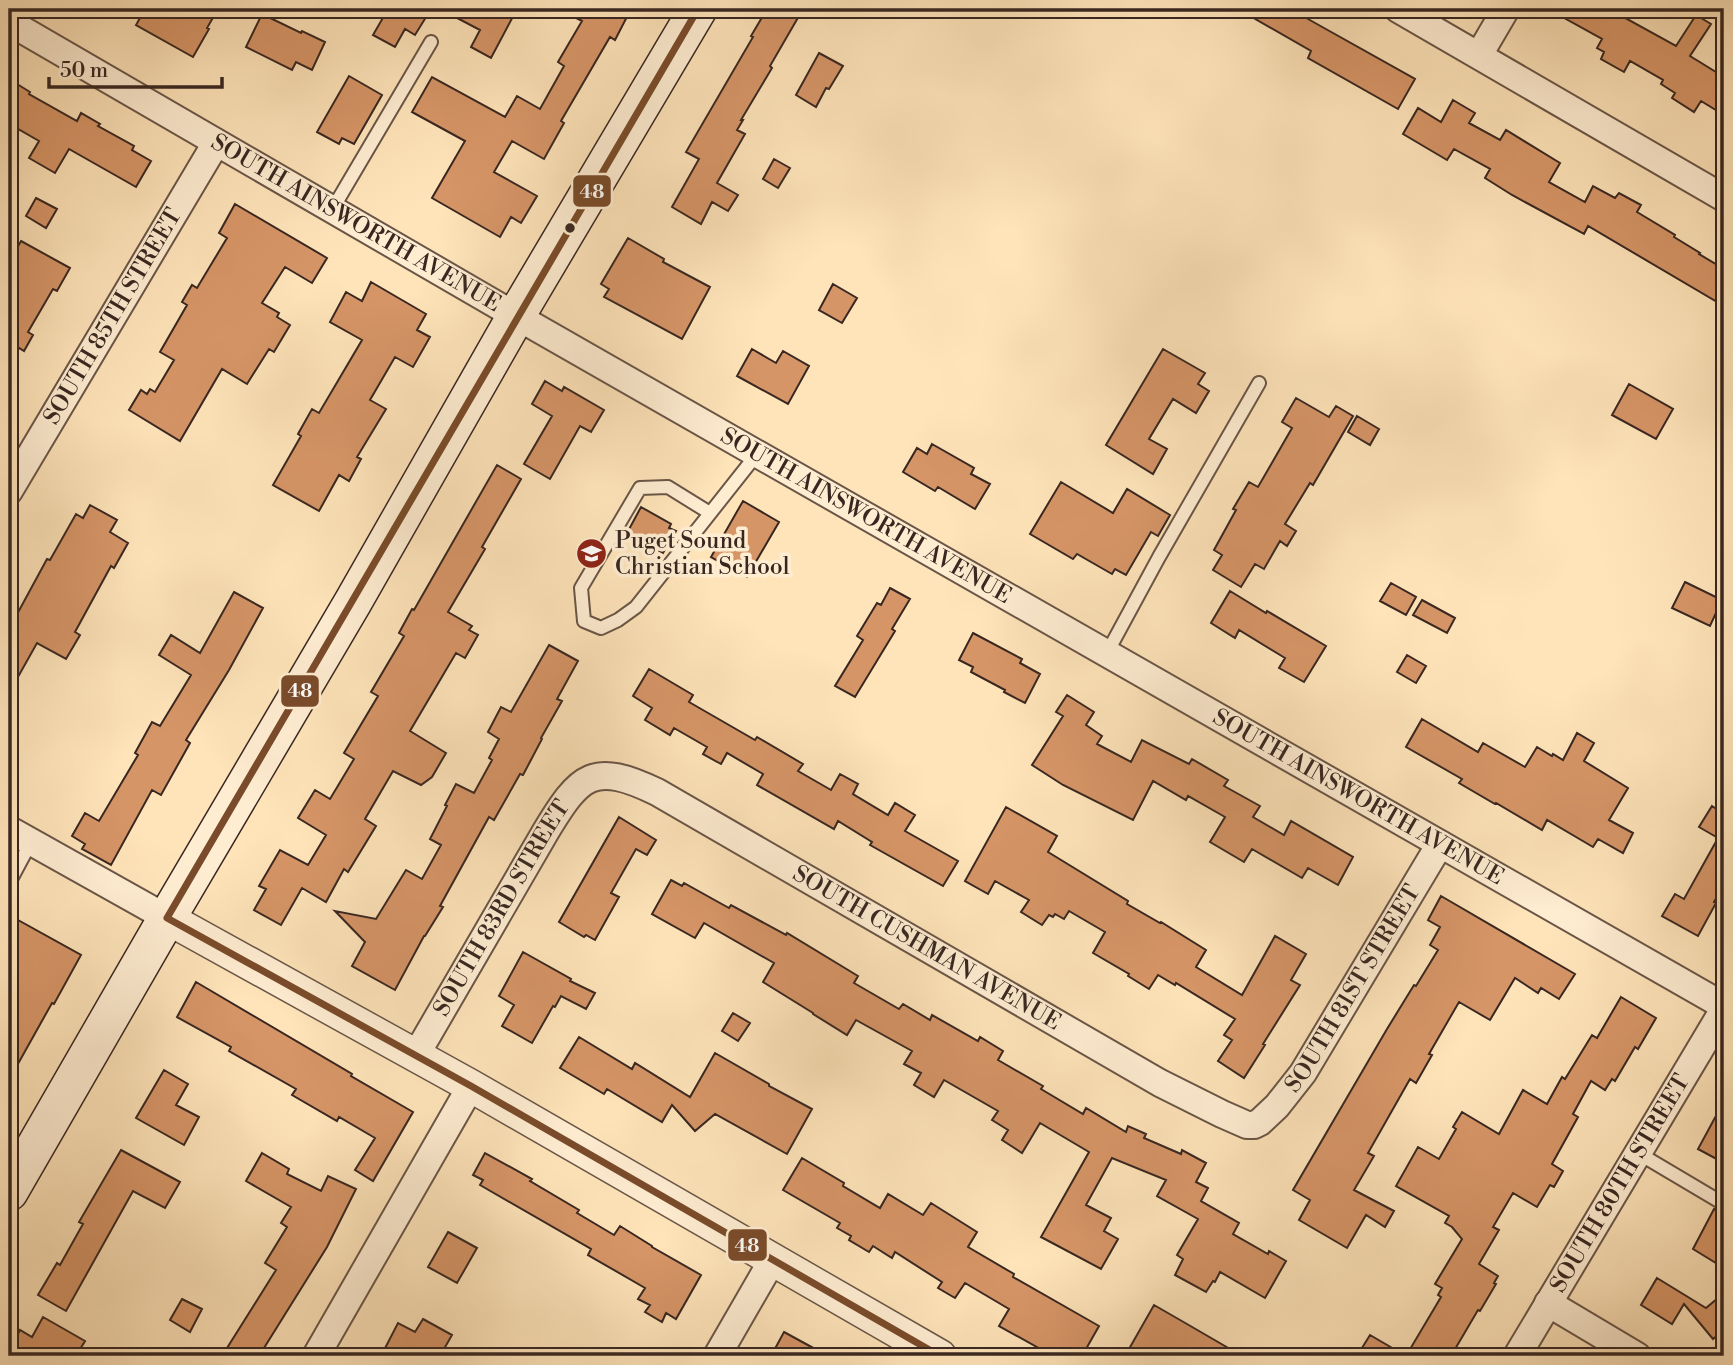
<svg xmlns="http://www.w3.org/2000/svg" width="1733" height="1365" font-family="'Libre Bodoni',serif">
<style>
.building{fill:#d69567;stroke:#382721;stroke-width:2}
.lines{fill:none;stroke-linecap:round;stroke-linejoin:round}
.service-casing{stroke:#6a5647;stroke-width:16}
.minor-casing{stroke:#6a5647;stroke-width:30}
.tertiary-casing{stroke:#6a5647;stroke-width:35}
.secondary-casing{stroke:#382721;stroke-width:40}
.service{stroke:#ffedd2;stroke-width:12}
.minor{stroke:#ffedd2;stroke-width:26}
.tertiary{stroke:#ffedd2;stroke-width:32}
.secondary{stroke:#ffedd2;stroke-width:37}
.bus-1-casing{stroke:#ffedd2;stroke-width:12}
.bus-1{stroke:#7a4b2a;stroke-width:7}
.bus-dot{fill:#382721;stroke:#ffedd2;stroke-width:2.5}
.labels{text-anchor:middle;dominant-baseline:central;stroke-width:7;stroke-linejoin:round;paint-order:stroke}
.street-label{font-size:23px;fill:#382721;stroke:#ffedd2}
.poi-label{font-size:23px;fill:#382721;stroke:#ffedd2;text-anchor:start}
.line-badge{stroke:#ffedd2;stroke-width:2.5}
.badge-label{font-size:19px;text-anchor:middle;font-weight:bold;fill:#fff}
</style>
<rect width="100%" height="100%" fill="#ffe4ba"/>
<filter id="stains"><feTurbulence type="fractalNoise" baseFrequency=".00286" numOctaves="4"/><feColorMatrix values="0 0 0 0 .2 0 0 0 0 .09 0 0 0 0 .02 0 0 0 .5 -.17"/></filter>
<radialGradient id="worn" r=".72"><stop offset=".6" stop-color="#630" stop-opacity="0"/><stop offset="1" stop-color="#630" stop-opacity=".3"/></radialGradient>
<path class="building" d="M145 9H176L190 17 194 9H218L207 28 209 29 193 57 136 25Z
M388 9H431L415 35 405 29 395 47 373 35Z
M440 9H517L491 58 471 47 480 30Z
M559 9H631L615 40 610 37 561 121 564 123 544 159 512 141 494 172 537 196 521 223 511 217 500 237 432 198 465 141 412 112 432 77 505 117 517 96 540 109 564 66 558 62 582 21Z
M767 9H803L770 66 772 68 741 120H743L737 130 745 134 717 183 738 195 728 211 712 202 701 224 672 207 699 159 686 152 753 37 751 36Z
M1238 9H1314L1308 19 1415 79 1398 109 1308 58 1311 51Z
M1548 9H1609L1676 46 1696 15 1711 24 1690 56 1724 77V115L1701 101 1694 112 1672 98 1675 93 1661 84 1663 80 1630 61 1624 72 1601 59 1604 52 1597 48 1602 39Z
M262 14 301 33 302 31 325 42 312 70 296 62 292 70 246 47Z
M819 53 843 66 829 89 826 88 816 107 796 95Z
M349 76 382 95 354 144 342 138 339 144 317 132Z
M9 79 30 92 29 94 77 121 81 113 100 124 98 126 134 146 132 150 151 161 136 187 69 149 55 173 29 158 39 141 11 125 9 129Z
M1453 100 1475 113 1469 123 1500 140 1506 130 1560 163 1549 182 1585 202 1593 186 1615 198 1619 193 1641 205 1637 212 1675 235 1674 237 1700 253 1699 254 1724 269V306L1588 226 1584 234 1512 195 1485 178 1490 169 1454 149 1447 160 1403 134 1418 108 1441 122Z
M774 159 790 168 778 188 763 179Z
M36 198 57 209 46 228 26 216Z
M235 204 327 258 312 283 285 267 262 303 279 313 277 317 290 325 274 352 269 349 247 384 222 369 180 441 129 410 141 390 147 394 150 389 155 392 174 360 160 352 187 305 182 302 192 285 197 288 227 238 219 233Z
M628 238 664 259 663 262 710 287 682 339 604 297 609 289 601 284Z
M21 241 70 268 57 291 53 289 28 332 33 335 24 351 19 348 9 365V303L18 287 9 282V262Z
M371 282 426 314 417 330 430 337 413 367 395 357 370 400 386 409 357 457 361 459 349 481 339 475 319 511 273 485 301 436 298 434 312 409 319 413 362 340 330 322 346 292 362 301Z
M833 284 857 298 842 323 819 310Z
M752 349 776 363 783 351 809 366 788 404 737 376Z
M1163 349 1205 373 1198 384 1209 391 1196 413 1173 399 1149 439 1167 449 1153 474 1106 445Z
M545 381 562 391 564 387 604 410 591 432 580 426 550 479 524 464 552 416 532 404Z
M1629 384 1673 409 1656 439 1612 415Z
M1296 398 1329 417 1336 406 1353 416 1313 485 1310 483 1285 524 1296 531 1287 546 1280 541 1264 569 1255 564 1241 587 1213 570 1222 555 1214 550 1236 510 1233 509 1249 482 1258 487 1292 428 1282 422Z
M1357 416 1379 429 1370 445 1348 432Z
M932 444 974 468 971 474 990 484 975 509 938 487 935 491 903 472 917 448 927 454Z
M497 465 521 479 482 547 485 549 448 612 472 626 469 630 478 635 465 658 456 653 410 731 446 753 432 777 421 785 393 771 365 819 376 826 348 872 344 869 326 902 302 888 281 925 254 910 266 889 259 886 280 850 308 865 326 835 298 818 315 790 330 799 354 759 344 753 378 696 371 692 404 636 399 633 412 609 414 610Z
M1061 482 1113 513 1127 489 1170 515 1158 536 1151 532 1126 575 1115 569 1112 574 1077 554 1073 559 1030 534Z
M743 501 779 522 747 577 711 557Z
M90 505 117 520 110 532 128 543 114 568 111 566 75 632 80 635 66 659 37 643 9 693V629L47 559 50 560 76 514 83 518Z
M641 507 671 524 669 528 676 531 663 553 627 533Z
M1685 582 1722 600 1710 626 1672 608Z
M1391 583 1416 597 1406 615 1380 601Z
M890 588 910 599 892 629 895 631 855 697 835 686 863 640 857 636 877 603 881 605Z
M1230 591 1266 613 1267 611 1326 646 1304 682 1279 668 1285 658 1239 630 1235 638 1211 623Z
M234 592 263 608 229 670 186 740 190 743 161 795 152 790 111 865 82 849 85 844 72 836 85 813 99 821 138 755 135 753 152 722 160 726 191 675 159 655 171 635 200 653Z
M1422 600 1455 618 1447 633 1413 615Z
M973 633 1022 659 1020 663 1040 674 1025 703 1004 692 1005 690 971 672 973 667 959 660Z
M549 645 578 661 557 699 562 701 541 738 542 739 523 775 520 774 494 820 489 817 440 906 443 907 425 936H424L395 990 352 966 365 942 335 911 376 919 406 870 422 879 441 845 430 839 447 806 445 805 456 784 474 793 492 760 489 758 499 739 488 732 501 707 511 712Z
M1407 655 1426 666 1416 683 1397 672Z
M649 669 693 695 689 702 755 740 757 737 803 764 798 771 831 790 840 774 858 784 853 794 888 815 895 803 915 815 905 831 958 861 943 886 870 845 872 842 838 821 834 829 757 785 763 774 727 753 721 764 703 754 707 747 674 728 670 735 645 720 652 708 633 696Z
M1067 695 1094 712 1086 725 1102 736 1097 744 1131 762 1142 740 1189 764 1192 759 1228 780 1224 786 1260 806 1253 817 1284 835 1291 821 1353 857 1338 885 1308 868 1302 878 1252 849 1244 862 1210 842 1225 817 1188 796 1186 800 1153 781 1133 820 1063 785 1032 765 1063 716 1056 712Z
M1422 719 1478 752 1483 743 1525 767 1537 747 1552 756 1553 754 1563 760 1577 733 1594 743 1584 761 1628 788 1609 820 1633 833 1623 853 1598 839 1593 847 1547 820 1542 830 1496 803 1495 804 1459 783 1462 779 1406 747Z
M1712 806 1724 814V884L1714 902 1716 903 1698 936 1662 916 1675 894 1684 899 1718 838 1699 827Z
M1006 807 1057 836 1048 852 1128 901 1127 904 1160 923 1161 922 1206 950 1196 967 1242 995 1275 936 1306 954 1291 980 1300 985 1263 1044 1265 1045 1244 1078 1218 1061 1232 1040 1224 1035 1235 1019 1176 983 1175 985 1158 975 1149 989 1128 976 1129 974 1093 953 1105 932 1069 911 1064 919 1055 914 1053 917 1049 915 1042 925 1021 912 1029 900 995 881 988 894 965 881Z
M619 817 656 840 647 855 636 849 611 893 619 897 595 940 586 935 584 937 559 922Z
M671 880 682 886 684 883 729 908 731 905 786 935 787 933 858 976 854 983 899 1009 903 1004 930 1020 932 1015 978 1041 980 1037 1003 1051 998 1060 1043 1086 1041 1089 1083 1114 1086 1108 1126 1132 1128 1126 1146 1134 1144 1138 1181 1154 1182 1150 1206 1163 1196 1182 1208 1188 1201 1201 1239 1223 1233 1234 1268 1254 1269 1251 1286 1261 1265 1298 1220 1272 1215 1282 1213 1281 1206 1292 1175 1275 1183 1259 1177 1255 1198 1219 1157 1196 1166 1180 1112 1158 1086 1205 1111 1218 1104 1231 1118 1239 1101 1269 1041 1237 1089 1152 1040 1123 1022 1153 1002 1140 1008 1130 992 1120 998 1111 944 1080 934 1097 914 1085 921 1073 904 1064 912 1051 856 1020 847 1035 813 1014V1013L763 982 774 963 704 923 695 938 652 914Z
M1441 896 1575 974 1559 999 1541 988 1538 993 1515 978 1490 1020 1459 1002 1429 1054 1432 1055 1416 1083 1410 1079 1368 1153 1374 1156 1354 1190 1394 1211 1385 1227 1366 1215 1347 1248 1299 1220 1310 1200 1293 1190 1387 1029 1414 985 1416 986 1438 950 1430 945 1440 927 1428 920Z
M9 915 81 955 54 1004 52 1003 9 1080Z
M523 952 571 979 570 981 595 993 586 1009 561 996 555 1007 553 1006 532 1043 502 1026 514 1005 499 996Z
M196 982 352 1074 351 1076 413 1112 373 1181 355 1170 375 1138 339 1117 337 1121 292 1095 296 1089 229 1051 231 1047 177 1017Z
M1621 997 1656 1018 1638 1049 1635 1047 1615 1081 1612 1079 1605 1090 1591 1081 1573 1114 1578 1117 1552 1164 1563 1171 1554 1187 1550 1185 1537 1207 1513 1193 1493 1227 1499 1230 1479 1264 1498 1276 1494 1283 1496 1284 1480 1311 1478 1310 1451 1356H1357L1370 1335 1406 1356 1441 1297 1438 1295 1442 1288 1435 1284 1462 1239 1452 1227 1445 1223 1449 1216 1396 1186 1418 1147 1439 1159 1456 1129 1453 1127 1462 1112 1499 1134 1523 1090 1547 1104 1562 1077 1565 1079 1592 1035 1597 1038Z
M733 1013 750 1023 738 1041 722 1031Z
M579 1037 632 1069 635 1063 690 1097 715 1053 769 1084V1086L812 1109 787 1154 715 1114 695 1131 672 1105 662 1122 607 1089 604 1094 560 1068Z
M164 1070 188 1084 176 1105 199 1117 184 1145 136 1118Z
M1724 1101V1163L1698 1149Z
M121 1150 180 1182 165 1208 133 1191 66 1311 38 1295 57 1263 60 1265 83 1224 79 1222Z
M262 1153 289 1169 287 1174 321 1191 328 1176 356 1189 327 1247 259 1356H222L276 1270 265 1263 287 1227 281 1223 291 1207 246 1181Z
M485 1153 532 1179 530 1181 579 1210 577 1213 614 1235 620 1226 652 1246V1247L701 1275 676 1319 666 1313 662 1322 645 1312 650 1305 638 1299 645 1288 588 1255 591 1249 480 1185 483 1180 473 1175Z
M802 1158 844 1183 843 1186 880 1208 888 1194 923 1215 931 1203 977 1232 968 1247 1014 1274 1013 1277 1099 1326 1082 1356H1053L999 1326 1009 1309 965 1283 955 1298 938 1288 942 1282 895 1252 892 1258 873 1246 869 1252 849 1240 851 1236 837 1228 840 1223 783 1190Z
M1714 1209 1724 1213V1268L1693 1249Z
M448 1232 477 1248 457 1283 428 1267Z
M1657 1278 1706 1308 1724 1293V1330L1713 1339 1684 1304 1672 1324 1641 1305Z
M182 1299 202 1309 190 1332 170 1320Z
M1154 1305 1187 1324 1242 1356H1125Z
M43 1317 85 1341 76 1356H9V1350L20 1330 32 1337Z
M423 1319 452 1335 440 1356H381L398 1323 415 1332Z
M784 1332 828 1356H771Z"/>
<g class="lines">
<defs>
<path id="service" d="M332 210 431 42
M710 513 668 487 640 488 581 588 584 621 601 628 618 620 636 607 757 454
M1107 653 1159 557 1259 383
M9 883 31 842
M1638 1153 1724 1204"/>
<g id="minor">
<path d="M1398 9 1724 198"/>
<path id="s1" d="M9 22 516 316 1724 1006"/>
<path d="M1479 55 1506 9"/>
<path id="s2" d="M9 491 216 143"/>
<path d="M10 830 167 918"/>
<path id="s3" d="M416 1055 546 831C580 775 593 761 657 792L1160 1083 1222 1114 1247 1125H1254L1260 1122 1277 1106 1303 1073 1440 844"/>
<path d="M1548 1303 1637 1356"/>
<path d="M316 1356 471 1086"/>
<path d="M717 1356 773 1259"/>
<path id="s4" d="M1517 1356 1724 1009"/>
</g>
<path id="tertiary" d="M167 918 471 1086 940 1356"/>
<path id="secondary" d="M9 1192 167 918 353 602 516 316 698 9"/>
</defs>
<use href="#service" class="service-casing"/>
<use href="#minor" class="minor-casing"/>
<use href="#tertiary" class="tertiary-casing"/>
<use href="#secondary" class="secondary-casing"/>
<use href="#service" class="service"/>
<use href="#minor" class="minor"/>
<use href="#tertiary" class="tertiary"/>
<use href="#secondary" class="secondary"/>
<defs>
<path id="bus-1" d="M167 918 698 9
M167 918 471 1086 940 1356"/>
</defs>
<use href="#bus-1" class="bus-1-casing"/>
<use href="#bus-1" class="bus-1"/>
</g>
<defs>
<symbol id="school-disc" viewBox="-11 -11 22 22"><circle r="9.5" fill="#8f2418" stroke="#ffedd2"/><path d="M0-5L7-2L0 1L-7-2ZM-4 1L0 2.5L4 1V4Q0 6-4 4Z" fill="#fff"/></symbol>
</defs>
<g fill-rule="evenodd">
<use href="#school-disc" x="574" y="536" width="35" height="35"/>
</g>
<circle class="bus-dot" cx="570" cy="228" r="6"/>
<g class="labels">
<g class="street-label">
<text stroke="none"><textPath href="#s1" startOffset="401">SOUTH AINSWORTH AVENUE</textPath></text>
<text stroke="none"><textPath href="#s2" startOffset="203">SOUTH 85TH STREET</textPath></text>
<text stroke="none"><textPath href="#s1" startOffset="989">SOUTH AINSWORTH AVENUE</textPath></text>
<text stroke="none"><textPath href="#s1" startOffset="1556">SOUTH AINSWORTH AVENUE</textPath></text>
<text stroke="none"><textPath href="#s3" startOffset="170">SOUTH 83RD STREET</textPath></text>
<text stroke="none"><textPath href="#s3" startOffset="710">SOUTH CUSHMAN AVENUE</textPath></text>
<text stroke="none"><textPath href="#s3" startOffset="1253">SOUTH 81ST STREET</textPath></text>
<text stroke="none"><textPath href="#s4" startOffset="201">SOUTH 80TH STREET</textPath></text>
</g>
<g class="poi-label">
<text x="615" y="541">Puget Sound<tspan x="615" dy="26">Christian School</tspan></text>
</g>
</g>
<g class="line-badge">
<rect x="572" y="174" width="40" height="34" rx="7" fill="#7a4b2a"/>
<rect x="280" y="674" width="40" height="34" rx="7" fill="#7a4b2a"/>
<rect x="727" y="1228" width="41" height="34" rx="7" fill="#7a4b2a"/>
</g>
<g class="badge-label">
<text x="592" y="198">48</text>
<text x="300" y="697">48</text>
<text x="747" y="1252">48</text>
</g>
<rect width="1733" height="1365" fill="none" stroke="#ffe4ba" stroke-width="35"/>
<rect x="10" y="10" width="1712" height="1344" fill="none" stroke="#382721" stroke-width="3.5"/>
<rect x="18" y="18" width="1698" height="1330" fill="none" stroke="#382721" stroke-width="2"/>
<path d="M49 77v10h173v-10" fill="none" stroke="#382721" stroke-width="3.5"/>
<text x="60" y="77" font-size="21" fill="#382721" stroke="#ffedd2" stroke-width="5" paint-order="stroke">50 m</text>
<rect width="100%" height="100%" filter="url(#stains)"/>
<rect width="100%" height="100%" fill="url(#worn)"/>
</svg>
